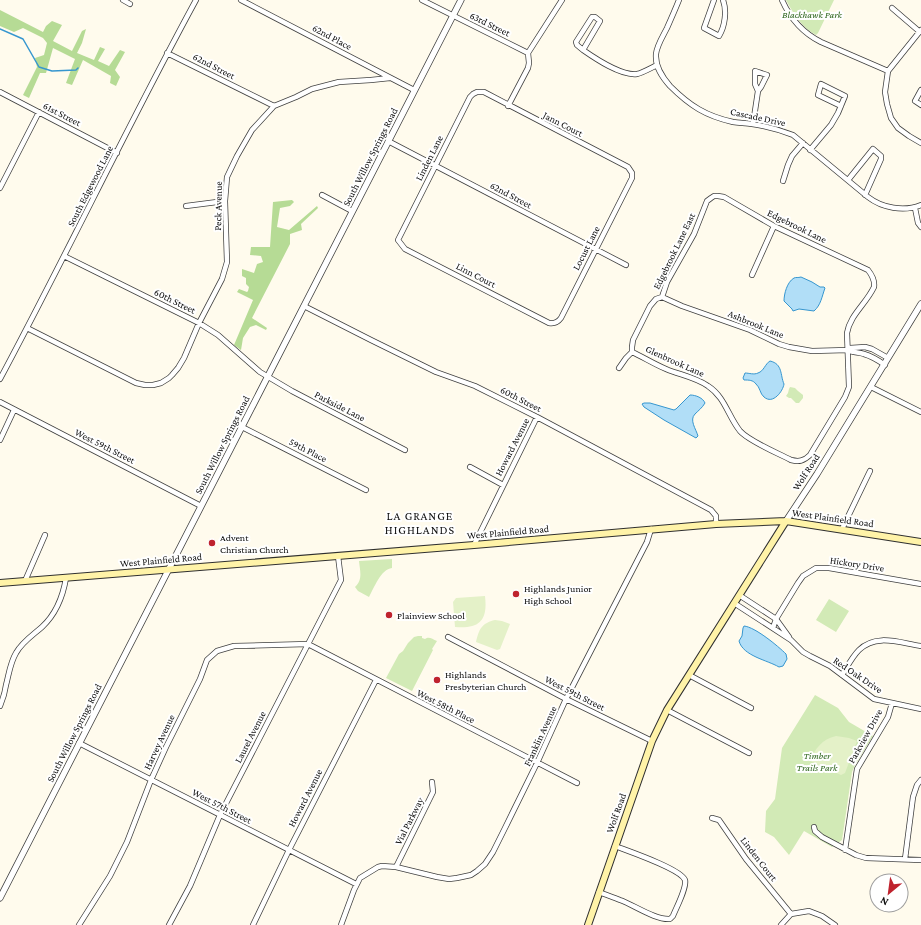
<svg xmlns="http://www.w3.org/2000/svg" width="921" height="925" font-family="'Crimson Pro',serif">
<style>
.green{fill:#d2eab6}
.forest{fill:#b6db95}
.pitch{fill:#e4f1c8}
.water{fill:#b1def7;stroke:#3696cf}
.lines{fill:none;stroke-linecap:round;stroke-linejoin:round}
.stream{stroke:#3696cf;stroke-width:1.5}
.minor-casing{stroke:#404040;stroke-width:6}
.tertiary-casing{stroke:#404040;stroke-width:7}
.secondary-casing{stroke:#2f2f2f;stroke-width:8}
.minor{stroke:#fff;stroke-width:4.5}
.tertiary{stroke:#fff;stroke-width:5.5}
.secondary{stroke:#fff3a8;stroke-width:6}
.poi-dot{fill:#bf232e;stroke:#fff;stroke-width:1.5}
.labels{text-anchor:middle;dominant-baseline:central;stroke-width:4;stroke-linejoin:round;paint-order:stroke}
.park-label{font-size:10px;font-style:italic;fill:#2d651c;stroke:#fff}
.street-label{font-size:10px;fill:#0d0d0d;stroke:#fff}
.poi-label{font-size:10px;fill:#0d0d0d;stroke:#fff;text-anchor:start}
.quarter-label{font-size:12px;letter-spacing:1px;fill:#0d0d0d;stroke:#fff}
</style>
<rect width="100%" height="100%" fill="#fffbed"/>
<path class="green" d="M786 0H834L818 33 816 35C802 28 793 13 786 0Z
M790 387 795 388 798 391 803 395V398L799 403H796L791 398H789L786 396 788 393 789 389Z
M392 559V568C381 569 374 588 369 597L358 591 355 587C363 580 360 571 359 561Z
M829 599 849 611 836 632 816 620Z
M418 636H422V638L425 639C429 636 432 639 437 641L432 649 433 650 412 691 386 678 399 654 403 651 408 643 414 637Z
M815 695 838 708 849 722 873 736 855 765 852 772 842 840 832 847 804 831 789 855 774 837 765 832 766 811 775 799 782 748Z"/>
<path class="forest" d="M0 10 43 32 46 26 52 21 62 25 53 41 72 51 82 31 86 29 82 43 77 53 94 60 100 47 105 49 98 61 109 66 120 50 125 52 115 70 120 77 116 86 110 83 111 76 83 60 72 85 66 83 75 59 53 48 46 73H40L29 98 23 95 37 67 35 58 44 55 47 43 43 38 23 28 14 32 0 26Z
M292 200 294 202 290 206 280 208 277 227 289 230 317 206 318 208 301 224 302 230 290 234V244L252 318 267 328 266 330 256 325 250 327 243 338 241 350 234 345 253 300 237 292 239 289 247 292 248 291 249 287 246 284V278L242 276V269L254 273 257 264 263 262 261 256 250 255 251 247H270L273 202Z"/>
<path class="pitch" d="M485 596C488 621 479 629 455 627L453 602 456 598Z
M495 620 502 621 510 624 500 649 497 650 476 642C479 629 482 623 495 620Z
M836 736 849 738 857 741 845 773 841 775 810 761C815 749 822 739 836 736Z"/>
<path class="water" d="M801 277 812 282 820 287H824L825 288C822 296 821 305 814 311L799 309 793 311 792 309 784 301C784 294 787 282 794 278 796 277 798 278 801 277Z
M770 361C783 364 780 375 784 384 783 391 773 405 764 397 760 394 760 387 756 384 753 380 749 380 744 380L743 378 745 373C749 373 754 375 758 373 764 371 765 364 770 361Z
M690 395C696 395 703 398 705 403 702 408 699 410 695 414 689 420 696 429 698 436L696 438 664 420 644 407 642 404 644 403H650L674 410 676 409Z
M744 626C755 627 778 646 786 654L787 659 783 666 779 667C767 660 743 656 739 641L742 636 743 628Z"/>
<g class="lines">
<path class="stream" d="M0 29 23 39 39 67 52 71 76 70 78 68"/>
<defs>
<path id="minor" d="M123 0 130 4
M241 0 414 90
M422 0 528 53
M679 0C675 10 671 19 667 28 663 36 657 45 656 54 655 67 662 77 670 86 690 106 706 116 733 122 739 123 746 123 752 124 766 126 780 130 793 135L868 197C882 208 904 212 921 205
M714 0 704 28 719 36C725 26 727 11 723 0
M782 0C790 18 803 33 821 42L888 71
M892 8 920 32
M592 17H595L600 21 583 50 577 45 576 42Z
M921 30 888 71 885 92 887 104 891 118 898 128 909 136 921 143
M583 50C596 59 621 76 637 74 642 73 651 68 657 65
M167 53 274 106
M921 90 915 101 921 105
M0 92 117 153
M477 92H484L628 167 632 173V178L561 318C558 322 554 324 549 323L405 249 398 240 470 97 473 94Z
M508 106 528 68 529 63 528 53 562 0
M753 124 758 91 761 87 767 75 755 71V84L758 91
M388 141 626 265
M810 150 831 125 838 113 845 96 821 84 818 95 841 106
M848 180 873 149 881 156V159L865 195
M783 181 788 165 792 156 803 143
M0 188 39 112
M322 195 352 211
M714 196H718L724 197 774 226 868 270C872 275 875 280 874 287 866 304 850 315 847 333L849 387 845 397 810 455C804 461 799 462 791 460 778 453 750 442 740 431 728 416 725 397 708 386 695 377 680 375 666 369 654 364 643 357 632 352V347L633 340 650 306 656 299 662 297 667 282 694 234 707 201 711 198Z
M186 206 225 201
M915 208 918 223 921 227
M64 256 199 323 218 335 260 372 292 391 405 450
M752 275 774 226
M662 297 682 306 750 330 779 344 789 347 812 351 848 350C853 353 858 352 864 354 871 356 878 360 885 365
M304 306 371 340 436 372 475 386 537 417 711 510 716 516V524
M27 328 136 383 145 385H153L161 383 169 378 172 375 178 368 184 358 199 323 222 279 227 262 225 201 227 177 237 156 252 130 274 106 296 97 312 89 339 82 371 80 390 78
M848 350 850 348 865 347 872 349 888 358
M619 368 626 358 632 352
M0 379C67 254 128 125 196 0
M871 387 921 412
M0 402 201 506
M242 427 366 490
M0 440 14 410
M470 467 503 485
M842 529 870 471
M474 545 537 417
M25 581 45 535
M739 595 776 619 789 637
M734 603 791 640 803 652 810 656 830 666 874 699 921 709
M773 628 776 619 798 583 803 576 816 568H829L921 584
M448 637 566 699 652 741
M689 675 751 708
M842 675C847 667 852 657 859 650 876 633 900 643 921 646
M0 706C3 699 5 692 6 685 9 674 10 663 16 653 22 642 33 635 42 627 56 614 63 596 66 578
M667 710 749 753
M79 743 356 884
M712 818 719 820 746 859 791 914
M814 827 815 831 822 837 856 855 866 858 921 860
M845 850 857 769 888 717 892 703
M905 859 913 797 917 785 921 780
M396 867 433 792 432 782
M599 892C606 895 613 897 620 900 634 905 655 920 670 919L673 916C676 908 687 888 685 880 681 869 628 851 615 846
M791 914 809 911 822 916 835 925
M79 925 110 876 127 842 151 780 166 747 200 679 207 660 217 651 234 646 308 644 577 783
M169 925 190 886 220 815 341 580 338 556
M253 925 289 850 376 680
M341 925 354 890 360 878 378 867 382 866 396 867 437 877 449 879 457 878 471 875 477 871 485 864 493 852 505 828 537 763 566 699 647 542 651 529
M781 925 791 914"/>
<path id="tertiary" d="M786 521 817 474 921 304
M0 898 461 0"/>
<path id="secondary" d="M0 583 474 545 716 524 786 521 921 542
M588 925 652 741 667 710 786 521"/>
</defs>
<use href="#minor" class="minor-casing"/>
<use href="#tertiary" class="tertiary-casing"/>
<use href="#secondary" class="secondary-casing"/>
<use href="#minor" class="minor"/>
<use href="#tertiary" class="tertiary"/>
<use href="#secondary" class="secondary"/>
</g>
<g class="poi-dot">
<circle cx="212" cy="543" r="4"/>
<circle cx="516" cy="594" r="4"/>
<circle cx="389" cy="615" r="4"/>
<circle cx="437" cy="680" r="4"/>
</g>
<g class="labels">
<g class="park-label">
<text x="812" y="14">Blackhawk Park</text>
<text x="817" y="755">Timber<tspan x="817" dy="12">Trails Park</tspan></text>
</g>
<g class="street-label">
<text transform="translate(490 24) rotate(26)">63rd Street</text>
<text transform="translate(332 37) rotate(28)">62nd Place</text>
<text transform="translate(214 66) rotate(27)">62nd Street</text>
<text transform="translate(62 114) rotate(27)">61st Street</text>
<text transform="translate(758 117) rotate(12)">Cascade Drive</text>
<text transform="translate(563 124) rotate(27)">Jann Court</text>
<text transform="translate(370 157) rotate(-63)">South Willow Springs Road</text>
<text transform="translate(429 158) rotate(-63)">Linden Lane</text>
<text transform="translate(90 186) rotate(-63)">South Edgewood Lane</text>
<text transform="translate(511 195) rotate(28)">62nd Street</text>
<text transform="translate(218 206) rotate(-89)">Peck Avenue</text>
<text transform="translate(797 226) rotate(26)">Edgebrook Lane</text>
<text transform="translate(586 248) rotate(-63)">Locust Lane</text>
<text transform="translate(674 251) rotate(-64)">Edgebrook Lane East</text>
<text transform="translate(476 275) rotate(27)">Linn Court</text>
<text transform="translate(175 301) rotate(26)">60th Street</text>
<text transform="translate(756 324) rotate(22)">Ashbrook Lane</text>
<text transform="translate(675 361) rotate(24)">Glenbrook Lane</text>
<text transform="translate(521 399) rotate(27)">60th Street</text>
<text transform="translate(340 406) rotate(27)">Parkside Lane</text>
<text transform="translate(222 445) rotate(-63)">South Willow Springs Road</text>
<text transform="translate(105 446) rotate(27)">West 59th Street</text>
<text transform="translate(512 447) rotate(-63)">Howard Avenue</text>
<text transform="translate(308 450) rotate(27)">59th Place</text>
<text transform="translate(806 472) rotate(-57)">Wolf Road</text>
<text transform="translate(833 518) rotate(8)">West Plainfield Road</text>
<text transform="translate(508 532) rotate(-5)">West Plainfield Road</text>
<text transform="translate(161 560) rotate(-5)">West Plainfield Road</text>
<text transform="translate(857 564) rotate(9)">Hickory Drive</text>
<text transform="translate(858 675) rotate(34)">Red Oak Drive</text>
<text transform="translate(575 693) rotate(27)">West 59th Street</text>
<text transform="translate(446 706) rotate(27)">West 58th Place</text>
<text transform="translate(74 733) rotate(-63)">South Willow Springs Road</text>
<text transform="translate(540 736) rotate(-65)">Franklin Avenue</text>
<text transform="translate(865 736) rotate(-61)">Parkview Drive</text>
<text transform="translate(250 737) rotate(-63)">Laurel Avenue</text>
<text transform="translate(159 742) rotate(-65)">Harvey Avenue</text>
<text transform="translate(305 798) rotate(-63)">Howard Avenue</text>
<text transform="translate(222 806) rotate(27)">West 57th Street</text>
<text transform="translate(616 813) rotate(-70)">Wolf Road</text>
<text transform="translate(409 821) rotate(-63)">Vial Parkway</text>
<text transform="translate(759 859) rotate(52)">Linden Court</text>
</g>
<g class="poi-label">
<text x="220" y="537">Advent<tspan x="220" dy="12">Christian Church</tspan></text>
<text x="524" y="588">Highlands Junior<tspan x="524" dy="12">High School</tspan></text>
<text x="397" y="615">Plainview School</text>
<text x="445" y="674">Highlands<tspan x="445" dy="12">Presbyterian Church</tspan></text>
</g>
<g class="quarter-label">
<text x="420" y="516">LA GRANGE<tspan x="420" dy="14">HIGHLANDS</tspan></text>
</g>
</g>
<g transform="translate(889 893) rotate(209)"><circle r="19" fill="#ffffff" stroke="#9e9e9e"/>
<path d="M0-3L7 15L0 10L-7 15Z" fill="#bf232e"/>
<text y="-6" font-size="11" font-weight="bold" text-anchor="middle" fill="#0d0d0d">N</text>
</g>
</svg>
